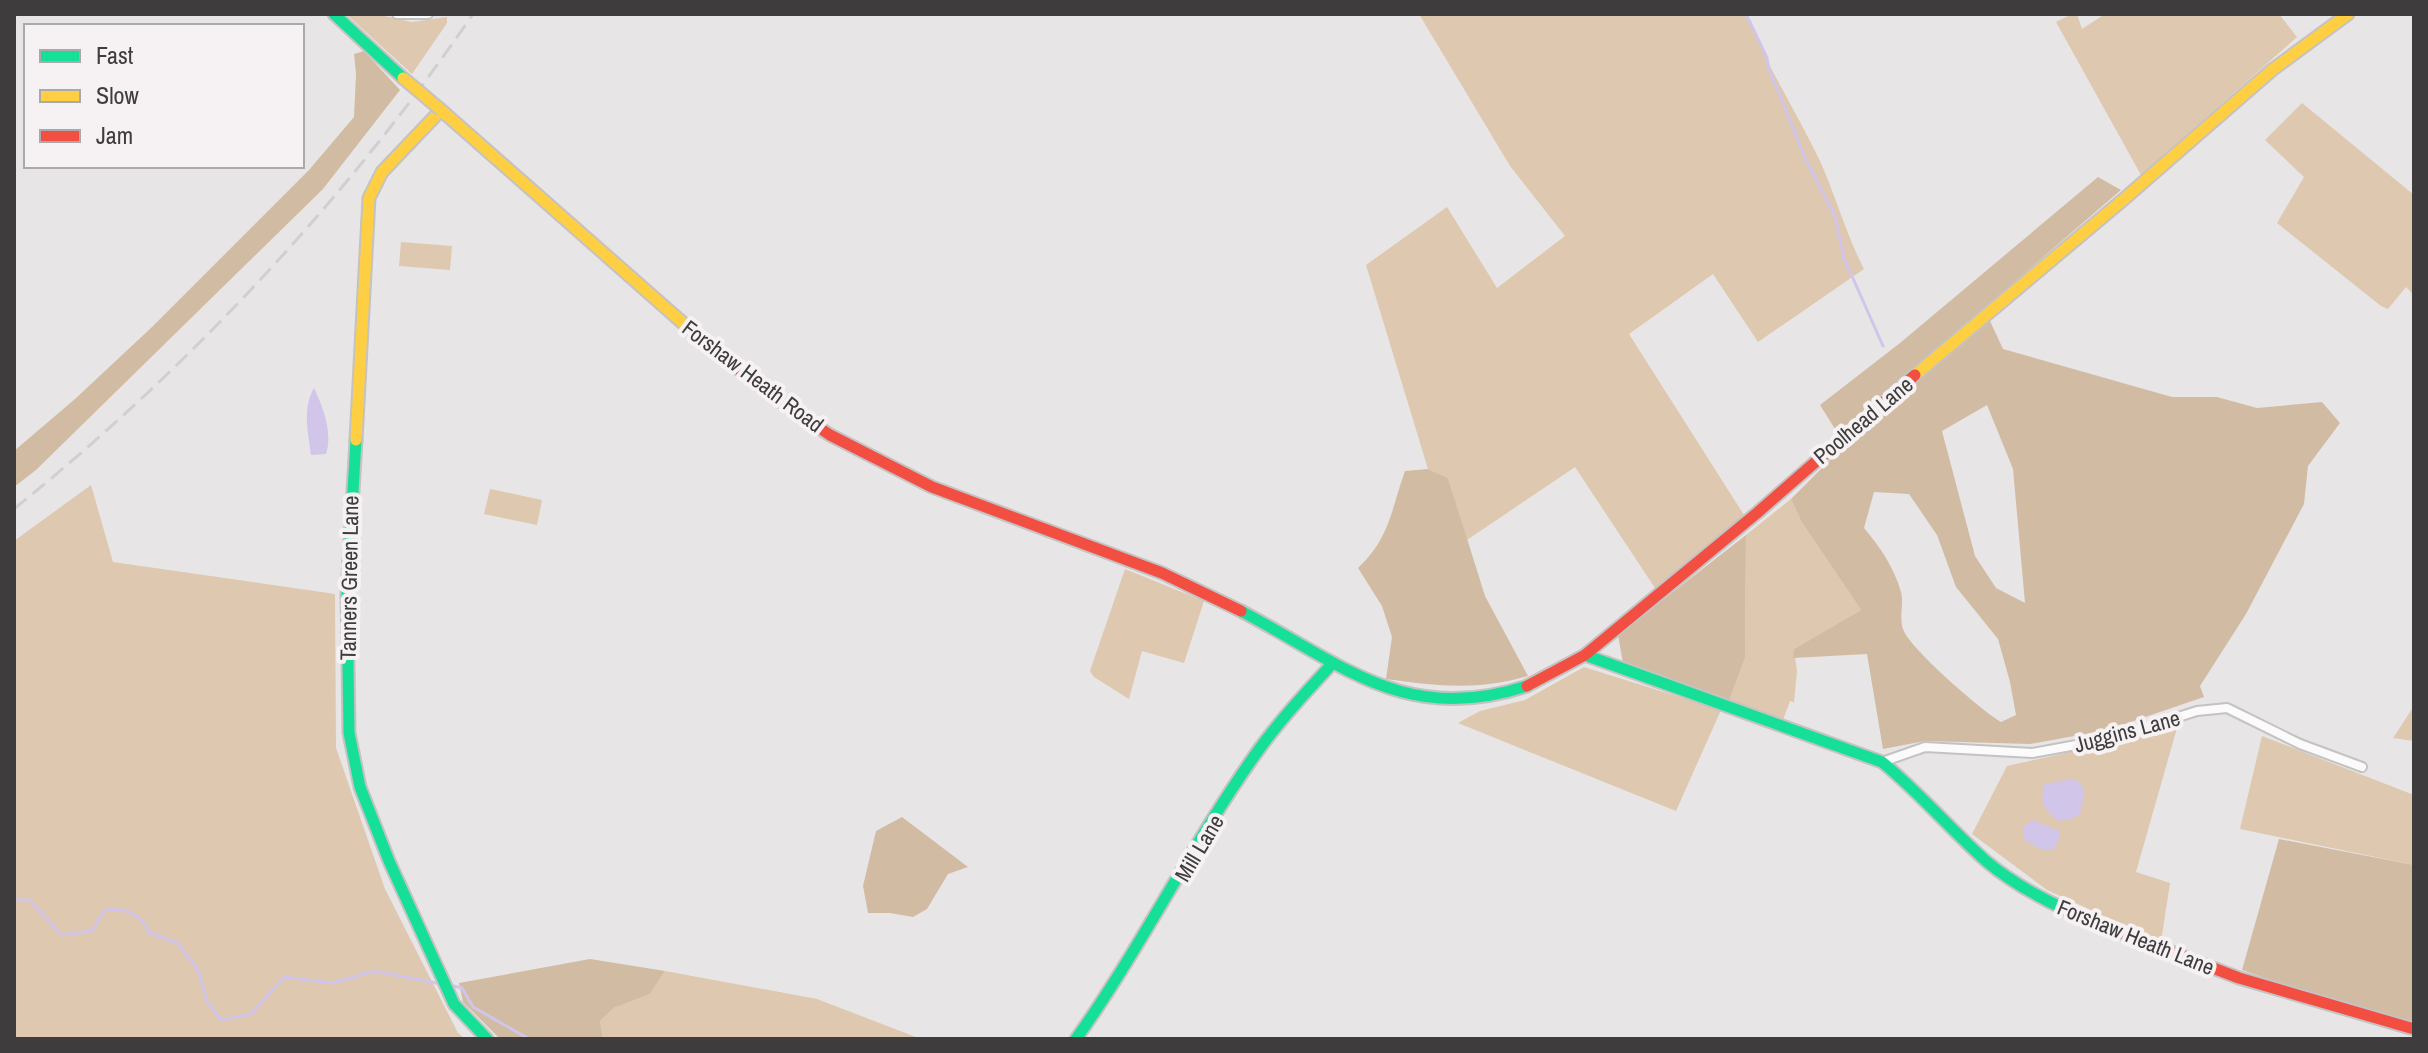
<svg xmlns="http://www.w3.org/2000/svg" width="2428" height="1053" font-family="'Archivo Narrow',sans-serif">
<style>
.green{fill:#dec8af}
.forest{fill:#d1bca3;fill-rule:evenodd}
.water{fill:#d1c5ea}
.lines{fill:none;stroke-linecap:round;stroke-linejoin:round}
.stream{stroke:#d1c5ea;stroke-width:3}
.street-casing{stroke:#c4c2c3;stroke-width:12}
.fast-casing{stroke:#c4c2c3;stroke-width:15}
.slow-casing{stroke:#c4c2c3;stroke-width:15}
.jam-casing{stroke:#c4c2c3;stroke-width:15}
.street{stroke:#fcfbfb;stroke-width:8}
.fast{stroke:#16e098;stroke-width:11}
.slow{stroke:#ffcf43;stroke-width:11}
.jam{stroke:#f24e42;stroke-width:11}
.rail{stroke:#d0d0d0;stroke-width:3;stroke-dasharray:16 8;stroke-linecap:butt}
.slow-bridge-casing{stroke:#c4c2c3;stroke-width:15;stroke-linecap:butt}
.slow-bridge{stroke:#ffcf43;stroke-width:11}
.labels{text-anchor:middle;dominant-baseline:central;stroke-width:8;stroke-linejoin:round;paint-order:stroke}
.street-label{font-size:22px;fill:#3e3c3d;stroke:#f6f1f2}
</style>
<rect width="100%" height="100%" fill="#e8e5e6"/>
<path class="green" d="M346 14H375L412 22 447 17V23L412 74Z
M1419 14H1746C1766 65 1796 111 1820 161 1836 197 1846 234 1864 269L1758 342 1713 274 1629 334 1744 515 1655 588 1575 467 1467 540 1448 478 1428 469 1366 265 1447 207 1497 288 1565 236 1510 166Z
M2072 14H2077L2082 29 2105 14H2279L2297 37 2141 175 2056 22Z
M2302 103 2414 195V295L2406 287 2388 309 2381 306 2277 223 2304 177 2265 140Z
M401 242 452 246 450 270 399 266Z
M91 485 113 562 335 594 336 748 385 889 458 1033 465 1039H14V541Z
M490 489 542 500 537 525 484 514Z
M1791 499 1801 521 1861 610 1794 649 1797 671 1794 702 1790 701 1783 720 1729 701 1745 658 1746 535Z
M1125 569 1204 601 1184 663 1142 651 1129 699 1094 677 1090 671Z
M1584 667 1721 710 1676 811 1458 723 1480 711 1525 700Z
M2414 706V741L2393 738Z
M2177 728 2136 872 2170 883 2161 942 2047 890 1972 834 2007 766Z
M2262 736 2414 795V865L2240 829Z
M665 971 817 999 921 1039H603L600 1021 614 1008 650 994Z"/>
<path class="forest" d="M364 51 400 90 323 189 36 470 14 487V451L75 399 152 327 309 170 354 117 356 74 354 54Z
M2098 177 2121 190 1984 308 2003 349 2172 397H2217L2257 408 2322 402 2340 423 2308 466 2304 504 2246 614 2200 686 2204 697 2107 730 2030 744 1925 741 1883 749 1867 654 1793 658 1794 649 1861 610 1801 521 1791 499 1845 445 1820 405 1900 343ZM1987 405 2013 469 2025 603 1996 588 1975 556 1942 431ZM1874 492 1909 494 1937 535 1956 587 1998 639 2010 682 2016 715 2001 722C1982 711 1909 648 1903 629 1899 618 1904 603 1901 592 1894 567 1880 547 1864 528Z
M1428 469 1448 478 1485 596 1528 676C1480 691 1435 686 1386 679L1392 637 1382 606 1358 568C1390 538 1391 510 1405 471Z
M1746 535 1745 658 1729 701 1623 663 1618 635Z
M902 817 968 867 948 874 927 909 913 917 890 913H868L863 886 876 831Z
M2279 839 2414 865V1024L2308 993 2242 970Z
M590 959 665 971 650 994 614 1008 600 1021 603 1039H500L463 1002 459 983Z"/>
<path class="water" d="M314 388C323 407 333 433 326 454L311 455C308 432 302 409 314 388Z
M2074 779 2081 784 2084 794 2080 814 2074 818 2058 821C2043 808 2040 803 2044 784Z
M2033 820 2059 831V838L2054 849C2042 852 2032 845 2023 838V827Z"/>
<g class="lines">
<path class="stream" d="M1746 14 1767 58 1769 69 1806 160 1835 216 1844 258 1883 346
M14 900H29L62 935 92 931 105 910C127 908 140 913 150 933L178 943 199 972 207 1001 221 1020 251 1014 284 977 333 983 374 971 441 984
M449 985 462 988 473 1007 529 1039"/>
<defs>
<path id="street" d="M397 14H428
M1882 762 1925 747 2032 753 2109 739 2197 711 2227 708 2300 744 2362 767"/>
<path id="fast" d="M334 14 403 78
M356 440 347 592 349 733 360 787 389 861 454 1004 487 1039
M1241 611C1342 664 1406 726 1527 686
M1585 655 1882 762C1920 793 1950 829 1986 861 2024 893 2071 913 2117 931
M1076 1039C1143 945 1193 841 1260 748 1282 718 1307 691 1332 664"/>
<path id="slow" d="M1915 375 2124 199 2272 70 2348 14
M356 440 369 198 382 172 441 110 692 331"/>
<path id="jam" d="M692 331 768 393 830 435 932 487 1162 573 1241 611
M1527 686 1585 655 1757 513 1915 375
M2117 931 2239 978 2414 1029"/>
</defs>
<use href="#street" class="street-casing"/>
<use href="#fast" class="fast-casing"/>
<use href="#slow" class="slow-casing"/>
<use href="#jam" class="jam-casing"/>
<use href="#street" class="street"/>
<use href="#fast" class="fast"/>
<use href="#slow" class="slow"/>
<use href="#jam" class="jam"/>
<path class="rail" d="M14 509C189 368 346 200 473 14"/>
<defs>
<path id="slow-bridge" d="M403 78 441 110"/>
</defs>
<use href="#slow-bridge" class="slow-bridge-casing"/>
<use href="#slow-bridge" class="slow-bridge"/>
</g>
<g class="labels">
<g class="street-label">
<text transform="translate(753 376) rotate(37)">Forshaw Heath Road</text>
<text transform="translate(1863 420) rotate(-40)">Poolhead Lane</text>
<text transform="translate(349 578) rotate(-89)">Tanners Green Lane</text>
<text transform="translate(2127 731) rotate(-15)">Juggins Lane</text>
<text transform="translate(1199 848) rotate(-59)">Mill Lane</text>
<text transform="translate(2136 937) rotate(22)">Forshaw Heath Lane</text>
</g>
</g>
<rect width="2428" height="1053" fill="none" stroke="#3e3c3d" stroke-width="32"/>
<rect x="24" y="24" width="280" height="144" fill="#f6f1f2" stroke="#aca9aa" stroke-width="2"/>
<rect x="40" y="50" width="40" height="12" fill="#16e098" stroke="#aca9aa" stroke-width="2"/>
<text x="96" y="64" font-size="24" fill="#3e3c3d">Fast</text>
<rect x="40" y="90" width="40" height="12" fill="#ffcf43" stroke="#aca9aa" stroke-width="2"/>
<text x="96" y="104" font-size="24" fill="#3e3c3d">Slow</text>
<rect x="40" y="130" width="40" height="12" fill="#f24e42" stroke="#aca9aa" stroke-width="2"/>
<text x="96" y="144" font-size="24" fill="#3e3c3d">Jam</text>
</svg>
